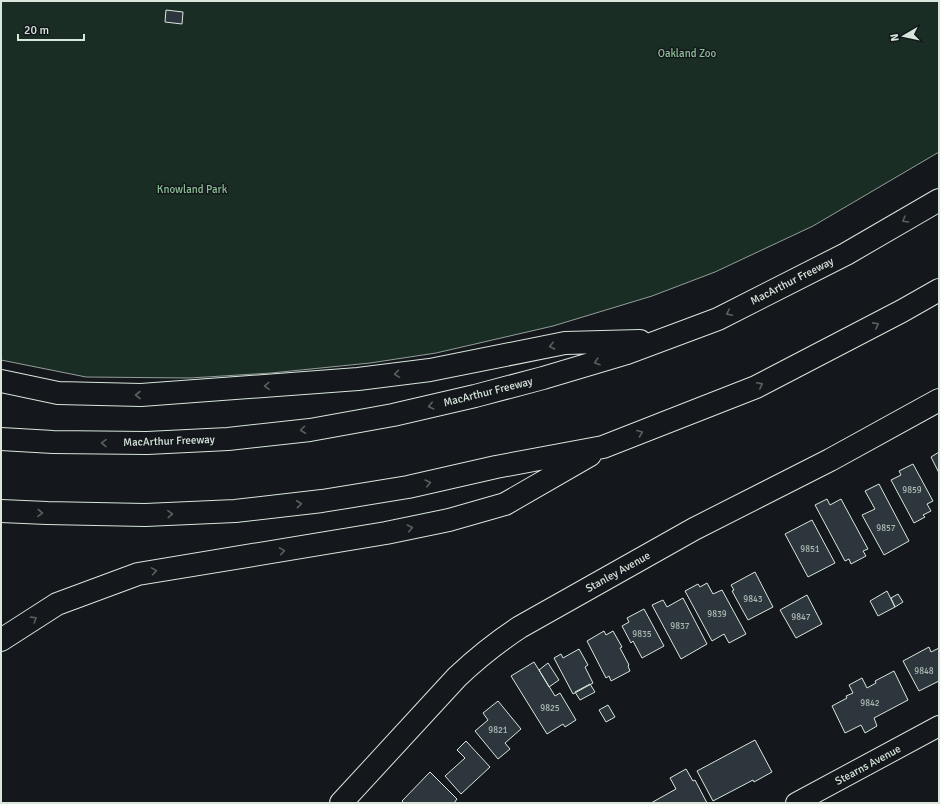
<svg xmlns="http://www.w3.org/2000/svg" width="940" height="804" font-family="Signika,sans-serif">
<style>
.green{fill:#1a2d24;stroke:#939e99}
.building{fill:#2c363c;stroke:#d8e6dc}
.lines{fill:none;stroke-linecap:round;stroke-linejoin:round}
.street-casing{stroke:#d8e6dc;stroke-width:22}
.secondary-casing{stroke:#d8e6dc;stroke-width:24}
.highway-casing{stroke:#d8e6dc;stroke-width:24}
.street{stroke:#14181c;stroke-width:20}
.secondary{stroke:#14181c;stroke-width:22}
.highway{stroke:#14181c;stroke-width:22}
.oneway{stroke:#59605f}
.labels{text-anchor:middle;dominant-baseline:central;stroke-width:3;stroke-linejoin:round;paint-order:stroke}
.number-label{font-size:9px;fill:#adbab4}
.park-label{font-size:11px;fill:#8ac095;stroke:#14181c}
.street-label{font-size:11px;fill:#d8e6dc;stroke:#14181c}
</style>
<rect width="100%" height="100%" fill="#14181c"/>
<path class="green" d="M1 1H939V152L813 226 715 272 652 296 553 326 436 353 370 363 271 373 190 378 86 377 1 360Z"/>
<path class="building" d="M166 10 183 12 182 24 165 22Z
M939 452V473L931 457Z
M913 464 933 501 927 504 931 511 923 515 925 517 914 523 891 480 901 475 899 471Z
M879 484 909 541 884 555 862 515 875 509 865 491Z
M827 499 830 505 841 499 868 549 863 551 866 556 851 564 849 559 845 561 815 505Z
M812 520 835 563 808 577 785 534Z
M755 572 773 607 748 620 732 591 734 590 731 585Z
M707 583 713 594 722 590 746 634 729 643 724 634 712 641 685 591 698 584 700 587Z
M887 591 895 607 878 616 870 601Z
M898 594 903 602 895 607 891 598Z
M807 595 822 624 796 638 780 610Z
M683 598 707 644 681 659 652 605 663 600 667 607Z
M644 609 664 646 642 658 633 641 631 643 622 626 629 622 627 618Z
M604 631 606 635 613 631 622 647 620 648 629 665 628 666 630 671 611 681 609 676 606 678 587 641Z
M929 647 931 652 939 648V681L919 691 903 661Z
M579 649 588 665 585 667 593 683 573 694 554 658 561 654 563 658Z
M534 662 555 696 560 693 576 720 565 727 563 724 547 734 511 676Z
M548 663 559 680 549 687 539 670Z
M894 671 908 700 874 718 877 726 865 733 861 725 845 733 832 706 847 698 846 696 853 693 849 685 862 678 867 688 876 683 875 681Z
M590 684 595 692 580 700 575 692Z
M498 701 521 729 505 743 510 749 498 759 475 731 488 720 483 713Z
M608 705 615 717 606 722 599 710Z
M755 740 772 772 754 782 753 780 713 801 697 771Z
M466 741 490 767 461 794 445 776 465 758 457 750Z
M686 769 693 781 695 780 707 803H651L676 789 670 778Z
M430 772 457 799 454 803H404L402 801Z"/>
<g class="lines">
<defs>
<path id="street" d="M796 803 939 726"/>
<path id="secondary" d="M341 803 457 677C477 658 497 642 520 627L694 529 830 460 939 400"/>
<path id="highway" d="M1 381 58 393 141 395 358 379 430 370 565 343 640 341
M1 439 53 442 147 443 228 439 310 430 393 415 475 396 543 378 627 353 718 319 846 254 939 200
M1 511 47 513 145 515 235 511 322 501 408 487 496 467 603 447 756 387 902 311 939 290
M1 640 57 604 138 574 386 533 449 520 505 504 590 455"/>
</defs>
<use href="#street" class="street-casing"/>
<use href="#secondary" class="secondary-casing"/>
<use href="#highway" class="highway-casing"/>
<use href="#street" class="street"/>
<use href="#secondary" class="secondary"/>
<use href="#highway" class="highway"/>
</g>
<defs><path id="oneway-chevron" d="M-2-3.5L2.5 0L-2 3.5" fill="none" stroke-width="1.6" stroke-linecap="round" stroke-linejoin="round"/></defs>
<g class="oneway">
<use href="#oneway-chevron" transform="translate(905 220) rotate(150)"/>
<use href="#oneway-chevron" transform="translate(729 313) rotate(153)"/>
<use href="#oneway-chevron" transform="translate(876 325) rotate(-28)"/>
<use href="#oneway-chevron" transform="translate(552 346) rotate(168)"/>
<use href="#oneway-chevron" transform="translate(597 362) rotate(163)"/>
<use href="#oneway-chevron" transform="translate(397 374) rotate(172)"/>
<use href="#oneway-chevron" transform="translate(760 385) rotate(-27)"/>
<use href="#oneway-chevron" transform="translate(267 386) rotate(177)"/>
<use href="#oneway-chevron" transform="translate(138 395) rotate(180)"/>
<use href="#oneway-chevron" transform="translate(431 406) rotate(167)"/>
<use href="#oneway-chevron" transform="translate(303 430) rotate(173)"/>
<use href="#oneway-chevron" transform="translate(640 433) rotate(-21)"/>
<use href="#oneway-chevron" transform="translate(104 443) rotate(-179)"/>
<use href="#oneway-chevron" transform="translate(428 483) rotate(-13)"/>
<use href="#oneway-chevron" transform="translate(299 504) rotate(-6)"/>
<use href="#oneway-chevron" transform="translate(40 513) rotate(3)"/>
<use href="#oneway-chevron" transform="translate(170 514) rotate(-3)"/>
<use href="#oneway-chevron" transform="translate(410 528) rotate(-12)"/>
<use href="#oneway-chevron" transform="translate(282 551) rotate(-9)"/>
<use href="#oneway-chevron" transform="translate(154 571) rotate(-9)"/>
<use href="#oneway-chevron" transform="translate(34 619) rotate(-32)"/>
</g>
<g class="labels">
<g class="number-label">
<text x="912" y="490">9859</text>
<text x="886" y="528">9857</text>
<text x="810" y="549">9851</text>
<text x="753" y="599">9843</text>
<text x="717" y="614">9839</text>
<text x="801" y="617">9847</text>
<text x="680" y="626">9837</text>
<text x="642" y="634">9835</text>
<text x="924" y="671">9848</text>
<text x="870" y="703">9842</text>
<text x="550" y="708">9825</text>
<text x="498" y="730">9821</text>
</g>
<g class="park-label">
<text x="687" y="53">Oakland Zoo</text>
<text x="192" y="189">Knowland Park</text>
</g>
<g class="street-label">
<text transform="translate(792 281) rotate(-27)">MacArthur Freeway</text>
<text transform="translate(488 392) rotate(-14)">MacArthur Freeway</text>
<text transform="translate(169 441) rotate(-2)">MacArthur Freeway</text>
<text transform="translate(618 572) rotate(-29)">Stanley Avenue</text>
<text transform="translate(868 765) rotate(-28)">Stearns Avenue</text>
</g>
</g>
<rect width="940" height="804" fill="none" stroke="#d8e6dc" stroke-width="4"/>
<g transform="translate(904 36) rotate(261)" stroke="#14181c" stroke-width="3" paint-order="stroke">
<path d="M0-3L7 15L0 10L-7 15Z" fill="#d8e6dc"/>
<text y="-6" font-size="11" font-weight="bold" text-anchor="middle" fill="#d8e6dc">N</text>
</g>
<path d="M18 34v6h66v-6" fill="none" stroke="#d8e6dc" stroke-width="2"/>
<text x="24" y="34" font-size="12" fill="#d8e6dc" stroke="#14181c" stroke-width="3" paint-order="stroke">20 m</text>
</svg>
